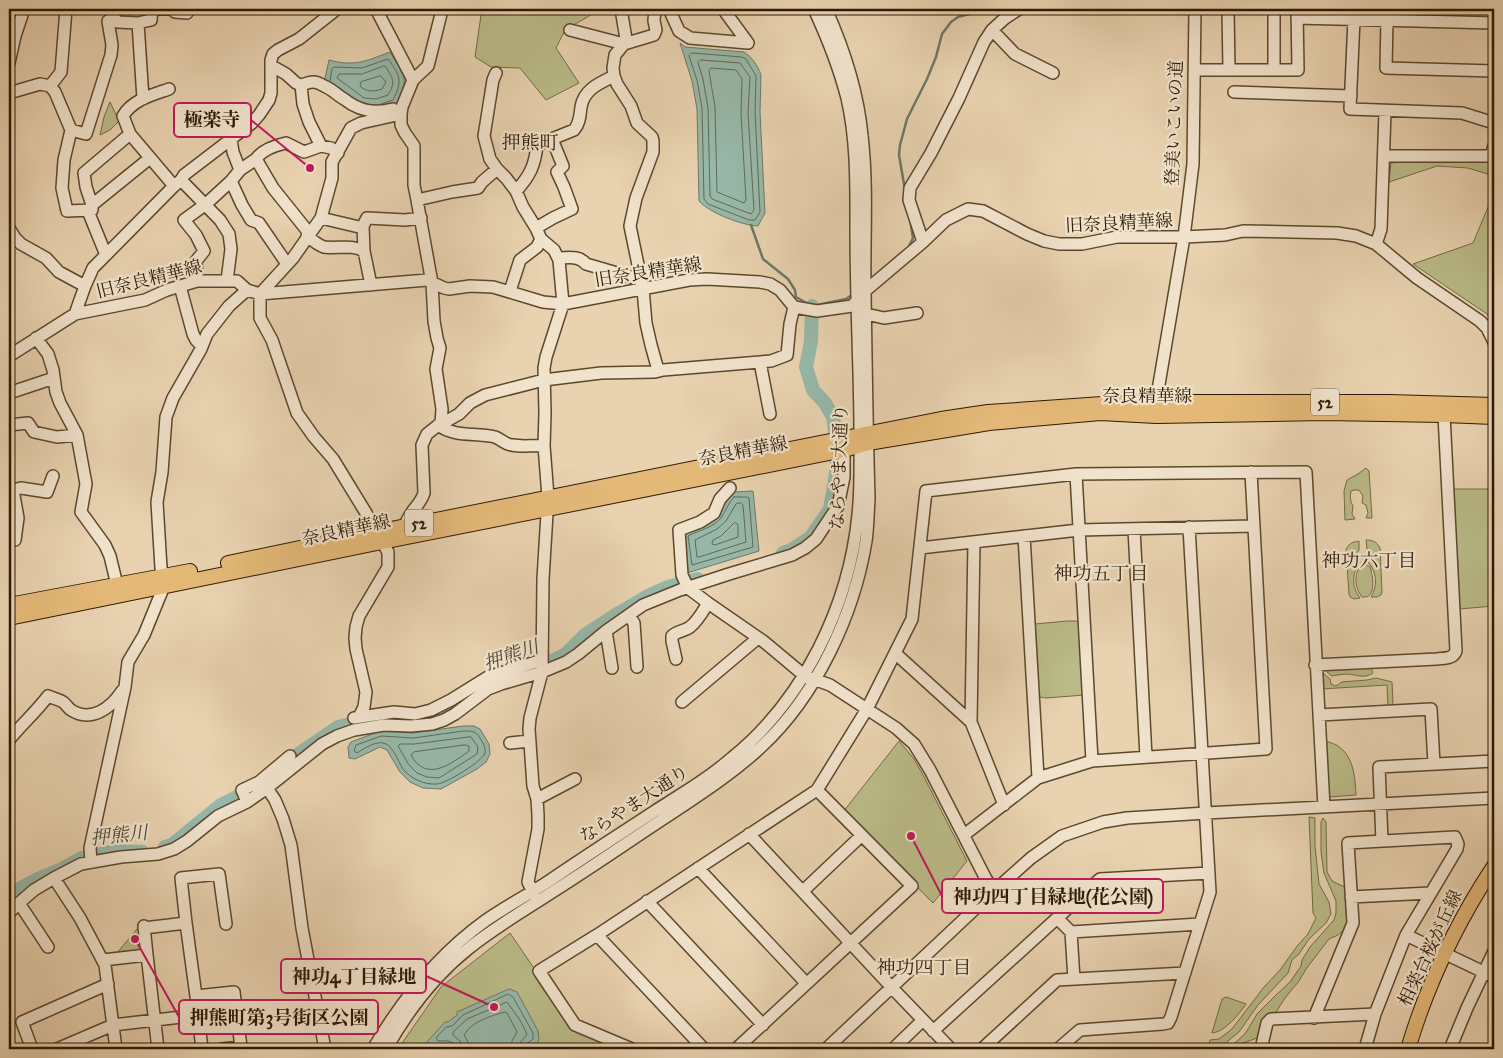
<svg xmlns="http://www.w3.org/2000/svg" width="1503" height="1058" font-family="'IM FELL Great Primer','Noto Serif JP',serif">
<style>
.green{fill:#babb88;stroke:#746a46}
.water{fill:#97b8a9;stroke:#6d7967}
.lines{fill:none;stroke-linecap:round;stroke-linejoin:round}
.shore{stroke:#626956;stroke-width:1}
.stream{stroke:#6d7967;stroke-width:2.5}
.river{stroke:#97b8a9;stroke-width:14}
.minor-casing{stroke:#5c482e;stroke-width:14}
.major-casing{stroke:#2d1a03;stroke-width:16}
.minor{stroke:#f1e2cc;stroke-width:11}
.major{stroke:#e4b978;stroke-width:14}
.labels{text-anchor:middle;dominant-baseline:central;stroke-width:4.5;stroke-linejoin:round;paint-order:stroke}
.shield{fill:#f1e2cc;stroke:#68563f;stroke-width:1}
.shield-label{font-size:16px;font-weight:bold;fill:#2d1a03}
.street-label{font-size:18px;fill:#2d1a03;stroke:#f1e2cc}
.neighbourhood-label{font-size:19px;fill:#2d1a03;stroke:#f1e2cc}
.water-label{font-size:19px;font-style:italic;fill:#4d4935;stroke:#f1e2cc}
.leader{fill:none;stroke:#c2185b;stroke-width:2}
.callout-dot{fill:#c2185b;stroke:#f1e2cc;stroke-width:2}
.callout{fill:#f1e2cc;stroke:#c2185b;stroke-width:2}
.callout-label{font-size:19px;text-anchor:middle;font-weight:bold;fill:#2d1a03}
</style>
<rect width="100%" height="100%" fill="#e9d2b0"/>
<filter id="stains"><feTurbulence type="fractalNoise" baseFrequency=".004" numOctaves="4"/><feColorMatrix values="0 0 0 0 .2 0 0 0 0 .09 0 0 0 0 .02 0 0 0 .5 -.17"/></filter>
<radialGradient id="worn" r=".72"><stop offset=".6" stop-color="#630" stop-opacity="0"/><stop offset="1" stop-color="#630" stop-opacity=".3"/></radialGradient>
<path class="green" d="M465 9H601L565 30 556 48 579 83 546 100 520 68 491 67 475 57 481 15Z
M110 102 119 121 110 130 100 135 104 117Z
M1437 159 1494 160V176L1468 168 1437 166 1389 182 1391 163Z
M1494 193V326L1487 314 1413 264 1473 243Z
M1366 468 1369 471 1372 518H1366L1368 513 1366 505 1362 503 1363 496 1359 490H1354L1351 491C1350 497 1350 501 1353 506L1352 514 1355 519 1345 520 1344 491 1347 480 1358 474Z
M1452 489H1494V606L1459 609Z
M1366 540C1373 540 1377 542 1380 548L1382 592 1381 595 1377 597H1371C1378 585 1377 572 1367 561L1369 558V551L1367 549Z
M1359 541V550C1356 553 1357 558 1360 562 1352 573 1351 586 1360 598L1354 599 1350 597 1349 594 1346 550C1348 544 1352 542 1359 541Z
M1364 563 1370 567C1373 576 1377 599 1362 597 1354 587 1353 571 1364 563Z
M1067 621H1081L1085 695 1046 698 1039 697 1035 624Z
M1370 665 1373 673C1364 679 1358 675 1348 674 1343 674 1337 675 1332 676L1327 672 1328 667Z
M1324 674 1330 679 1331 684 1336 686 1342 682 1367 680 1376 678 1392 682 1393 702 1391 708H1388L1387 685 1321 689 1320 676Z
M899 741 914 759 922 773 967 861 933 903 843 812Z
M1324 741C1352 745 1355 772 1356 795L1330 797 1327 794Z
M1309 817 1315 818V846L1319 884 1329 902 1331 914 1326 923 1309 939 1299 954 1292 960 1288 973 1258 1005 1239 1032 1228 1041 1221 1049H1213L1208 1046 1210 1040 1219 1039 1232 1029 1264 987 1280 970 1298 945 1308 934 1316 918 1313 913Z
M1323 818 1326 822 1327 872 1332 881 1347 888 1349 922 1345 929 1338 935 1329 939 1306 969 1299 981 1285 998 1260 1037 1243 1043 1238 1049H1228L1245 1034 1257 1014 1274 997 1290 982 1301 966 1302 960 1310 947 1334 920 1336 913V901L1324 873 1321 852V822Z
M137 929 139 931 143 947 138 952 117 955V953Z
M510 933 574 1027 624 1049H398L441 987Z
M1226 997 1246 1004C1239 1014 1225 1032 1212 1033L1222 999Z"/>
<path class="water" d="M680 43 685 47 744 52C752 57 758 66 761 75L760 112 765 213 758 226C741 225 710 213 699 201L697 109 692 81Z
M390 52C404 76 410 76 397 104L377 111 360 109 324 83 329 60C355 67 366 61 390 52Z
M753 491 759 551 687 573 682 533 723 501 732 492Z
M463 726H474L480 729 489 744 490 754 486 762 477 769 441 789 423 788 410 782 400 772 387 750 380 747 355 759 349 758 348 747 351 742 380 731 413 733Z
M509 989 517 992 538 1031 539 1040 536 1044 527 1049H460L447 1046 428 1048 426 1043 445 1022H448L457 1015V1012Z"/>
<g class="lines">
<path class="shore" d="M692 53 742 57 746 59 756 76 755 112 760 212 755 220H749L708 204 704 199 702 108 697 80 689 56Z
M701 60 740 63 750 77 748 113 754 210 751 214 712 199 710 196 708 108 703 79 698 63Z
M384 66 386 67C393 79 396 82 388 95L376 99 364 98 337 78 339 74H362Z
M711 68 736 70 742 79 741 113 746 200 744 203 717 192 715 107 709 71Z
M381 76 386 82 382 89C373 92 367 92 360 86L361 82Z
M330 81 332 69 334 67 362 68 388 59C400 75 403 81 393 100L381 104
M734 497H747L749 498 753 547 692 565 688 536C699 530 713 528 721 518 726 511 728 503 734 497Z
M741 503 743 505 746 542 699 557H697L695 540 717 529 726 521 736 504Z
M736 523 738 525V537L715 545 712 544 713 540 721 536 734 523Z
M464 731C472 731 476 731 480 738 482 742 486 747 485 753 483 761 445 784 437 784 425 785 411 779 403 769 397 760 392 740 378 743 371 744 363 749 357 753L354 751 356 745 381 736 413 738Z
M471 737 478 747 477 754 439 778 427 777 417 773 409 765 398 746 400 744H414Z
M465 745 469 746V751C451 764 426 783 411 755L414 752Z
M455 1049C455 1039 445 1041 438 1041L436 1038 446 1027 452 1026 463 1015 508 994 513 997 533 1033V1039L526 1044 525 1049
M462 1049 460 1041 453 1035V1032L467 1019 507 1002 520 1020 527 1034 520 1043 519 1049
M469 1049 468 1042 464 1035C472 1021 491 1016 505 1012L507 1013 517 1032 512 1041 511 1049"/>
<path class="stream" d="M905 190 899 155 900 145 907 119 927 79 936 57 942 34 951 22 958 17 989 9
M751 225 763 259 788 279 795 290 796 297 812 306 846 299 853 294
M907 250 913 238 910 220"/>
<path class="river" d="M783 553 791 550 811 537 830 509 835 481 838 453 833 417 825 403 813 390 806 367 811 341 812 306
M517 672 540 667 566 654 585 635 619 613 648 596 668 587 698 579
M396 717 415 720 440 716 473 691
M281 766 338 727 369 719
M165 847 172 845 221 805 255 788
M9 899 21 888 38 879 62 869 82 858 115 851 142 852"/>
<defs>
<path id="minor" d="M111 9 112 14 117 22 138 23
M152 9H172L175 12 187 13
M621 9 626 39 624 44 615 55 613 68 614 76 617 84 631 106 637 123 652 137 653 141V152L636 198 630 226 643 289 646 323 651 345 658 370
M669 9 679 31 690 38 748 43
M723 9 748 43
M1228 9 1229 70
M1274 9V70
M1493 9 1494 10
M1297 18 1494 23
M1354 19 1350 109 1462 113 1494 123
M1387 20 1386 68 1494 71
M570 30 624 44 654 35 656 30 654 21 655 9
M992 30 1015 54 1053 73
M9 63 15 36 24 9
M272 66 286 74 296 83 301 85C305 84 309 82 313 82 317 82 321 84 324 86 332 89 337 95 344 99 359 111 374 114 393 109
M1195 70H1298L1297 9
M496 73 493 80 484 136 490 159 497 169 506 178 516 191
M413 80 428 66 442 10
M301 85 303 104 309 122 321 146 331 148 338 153
M50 86 61 72 66 9
M169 89C152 95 132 100 123 116L130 134 174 186
M1234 92 1351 96
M9 93 40 84 50 86 55 92 71 130 64 160 62 188 67 211 92 210V205L150 158
M143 99 138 23 151 20 152 9
M401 114V125L405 133 414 146V185L417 200 452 192 478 188 482 182 497 169
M71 130 86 134 111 55 112 45 108 21
M231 139 233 152 240 170
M1384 156H1491L1494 146
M256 159C262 150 277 145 286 143L304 152 321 146
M181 180 220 220 229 234 231 249 227 281
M231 181 242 205 251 220 259 223 287 264
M417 200 432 283 434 321 437 338 440 348 436 369 442 409 441 423
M92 205 86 187 84 173 130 134
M88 211 106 255
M321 218 359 227 363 226 367 218 405 220 421 218
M363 226 364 251 371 285
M9 228 15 238 21 244 46 258 59 272 85 286
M536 228 553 218 572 209 564 187 557 172 563 166 552 139
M307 236C312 240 318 245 324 247 338 249 351 244 364 251
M923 242 909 200 910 188 931 153 959 98 984 42 992 30 1004 19 1019 9
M1376 244 1381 229 1385 111
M558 258C568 258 579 255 586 264L641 280
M197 281 196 261 204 251 196 235 184 220 206 204 231 181 240 170 256 159 273 188 309 233
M180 286 193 334 196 340 201 345
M510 291 520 260 537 247 541 239
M75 314 85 286 93 268 174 186 181 180 184 175 252 123 259 115 269 100 271 93V60L273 54 278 50 299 39 337 9
M866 314 884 318 917 313
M36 338 48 354 53 370 56 392 60 403 77 435 86 484 81 512 105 545 110 556 117 585
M9 356 75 314 145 300 167 290 197 281H237L247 290 260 294 427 280 444 288 449 289 470 286 493 287 543 302 563 304 689 280 707 279 760 282 770 284 780 290 794 307 817 311 852 306 865 291 923 242 946 220 968 209 983 211 1027 234 1044 241 1059 244H1082L1117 237H1184L1225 235 1243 231 1337 233 1356 236 1376 244 1417 278 1480 321 1487 328 1494 342
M9 393 54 378
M1156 409V402L1184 237 1193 164 1195 9
M770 414 760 362 771 361 787 355 790 324 794 307
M9 425 28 423 34 432 57 437 77 435
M438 425C456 438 475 432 495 437 501 439 506 445 512 445 523 447 533 445 544 446
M1076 474 1092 761
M9 488 13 490 18 518 15 540H9
M730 488 720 499 714 513 700 522 679 530 682 575 688 588 708 603 763 641 805 676 830 685 896 728 914 744 930 770 986 879 994 891 1031 858 1062 836 1103 822 1127 818 1206 813 1494 798
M13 490 21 488 47 492 53 476
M405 526C409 511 420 506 424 493L422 445 427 434 441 423 445 422 459 414 470 403 485 395 544 380 601 373 655 372 663 370 760 362
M1134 529 1146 757
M1024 536 1038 778
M920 548 1079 530 1253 526
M629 616 634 623 637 667
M606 631 612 668
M895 653 971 722 1004 805
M676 659 672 641V636C677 631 685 631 690 627 698 621 703 611 708 603
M1315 665 1437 659C1445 658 1453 659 1456 651L1444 415
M682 702 758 638
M1319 715 1431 709 1434 764
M359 717 364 707 366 692 356 649 355 638 356 627 359 616 388 567V552L366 513 333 459 314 437 297 413 272 340 260 318V294L293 258 321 218 332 178V162L351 128 361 123 401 114 402 107 413 80 376 9
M354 718 394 712 415 714 431 710 451 700 488 677 542 660
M971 722 974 542
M9 740C21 725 36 712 48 696 52 698 58 699 63 702 66 704 68 708 71 710 91 723 111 708 122 691
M510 743 530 741
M267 788 275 800 283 819 291 845 302 928 325 1049
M537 799 575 779
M247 802 242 790 259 782 290 756
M749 834 897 993 951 1049
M964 835 1038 778 1092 761 1266 749 1251 472
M1382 841 1379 767 1494 761
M91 862 90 848 125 687 128 662 144 635 164 586V576L161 568 157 502 162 472 166 417 173 398 201 349 207 334 229 306 247 290
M698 868 806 983
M54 878 80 918 105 965 116 1049
M803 891 861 836
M1351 897 1430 893
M536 898 528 882 538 829V815L537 799 533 786 529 729 530 718 542 672 543 579 548 497 544 446 545 413 544 368 546 357 563 304 559 260 554 250 541 239 536 228 523 207 516 191C530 176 535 165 537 145L574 130C580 123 580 115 581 107 584 89 600 83 614 76
M647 901 763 1025
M19 903 48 947
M9 913 19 903 34 890 54 878 81 864 121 857 158 854 174 849 187 841 218 816 247 802 267 788 322 744 337 736 354 730 384 725 411 726 432 724 444 720 455 714 488 689 501 684 542 672 566 662 578 654 606 631 643 605 680 590 729 574 792 555 805 548 816 539 838 506 844 477V450
M1057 918 1071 932 1200 924
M186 923 181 878 219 874 226 924
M144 926 147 955
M144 928 186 923 196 996
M1071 932 1074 979
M597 935 704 1049
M1406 935 1494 977
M103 960 147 955 158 1049
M1314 1018 1353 923 1348 843 1455 837 1458 844 1457 849 1406 935 1375 1014 1365 1049
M933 1031 1100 879 1209 873
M32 1049 22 1022 108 984
M57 1049 113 1025 198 1015
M202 1049 196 996 234 992 241 1047 222 1049
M373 1049C402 1000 438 955 485 921 505 907 528 895 549 881 584 857 620 834 655 811 682 794 709 778 733 757 804 699 849 606 858 515 861 488 860 460 860 433 860 401 859 370 858 338 857 302 856 266 856 230 856 186 857 141 847 98 839 67 827 37 814 9
M386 1049C407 1012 434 976 468 949 495 927 525 910 554 891 592 867 628 842 666 817 699 795 732 774 761 747 816 696 854 615 866 541 868 528 868 513 869 499 867 430 866 360 865 291 864 239 868 187 862 136 858 92 844 49 826 9
M632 1049 575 1025 539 971 597 935 817 790 867 709 912 619 926 491 1076 474 1306 472 1324 807
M736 1049 912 886 817 790
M826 1049 994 891
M893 1049 922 1021
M982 1049 1057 980 1185 973
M1058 1049 1080 1030 1163 1024 1168 1023 1171 1017 1210 892 1189 527
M1261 1049 1267 1023 1271 1019 1375 1014
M1450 1049 1467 1008 1494 951"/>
<path id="major" d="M228 563 376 532 860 435 941 419 988 412 1102 404 1156 402H1389L1494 405
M9 605 190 571
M9 618 382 542 844 450 868 443 989 423 1100 413 1156 416 1324 413 1444 415 1494 417
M1408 1049C1427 985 1457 922 1494 866"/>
</defs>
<use href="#minor" class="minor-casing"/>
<use href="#major" class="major-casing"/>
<use href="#minor" class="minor"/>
<use href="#major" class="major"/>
</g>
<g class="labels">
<g class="shield">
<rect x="1311" y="388.5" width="28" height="27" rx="4"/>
<rect x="405" y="509.5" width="28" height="27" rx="4"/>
</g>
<g class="shield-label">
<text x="1325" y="402">52</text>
<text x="419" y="523">52</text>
</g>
<g class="street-label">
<text transform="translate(1174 123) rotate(-88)">登美いこいの道</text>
<text transform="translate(1119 223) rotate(-3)">旧奈良精華線</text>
<text transform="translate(648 272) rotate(-9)">旧奈良精華線</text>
<text transform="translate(149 279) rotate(-14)">旧奈良精華線</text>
<text x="1147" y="396">奈良精華線</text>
<text transform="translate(743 451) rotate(-11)">奈良精華線</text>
<text transform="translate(839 467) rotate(-88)">ならやま大通り</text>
<text transform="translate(346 530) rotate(-12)">奈良精華線</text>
<text transform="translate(634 804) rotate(-33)">ならやま大通り</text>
<text transform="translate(1430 948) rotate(-65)">相楽台桜が丘線</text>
</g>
<g class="neighbourhood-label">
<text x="530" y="142">押熊町</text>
<text x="1369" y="560">神功六丁目</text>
<text x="1101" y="573">神功五丁目</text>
<text x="924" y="967">神功四丁目</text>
</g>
<g class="water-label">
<text transform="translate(511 655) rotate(-19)">押熊川</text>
<text transform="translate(119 835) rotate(-6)">押熊川</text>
</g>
</g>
<path class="leader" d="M310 168L251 120M911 836L942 896M494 1007L426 976M135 939L179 1017"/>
<g class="callout-dot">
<circle cx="310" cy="168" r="5"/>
<circle cx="911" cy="836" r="5"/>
<circle cx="494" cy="1007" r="5"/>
<circle cx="135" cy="939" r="5"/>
</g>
<g class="callout">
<rect x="174" y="103" width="77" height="34" rx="5"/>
<rect x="942" y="879" width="221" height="34" rx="5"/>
<rect x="281" y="959" width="145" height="34" rx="5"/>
<rect x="179" y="1000" width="199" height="34" rx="5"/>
</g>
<g class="callout-label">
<text x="212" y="126">極楽寺</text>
<text x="1053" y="903">神功四丁目緑地(花公園)</text>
<text x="354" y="983">神功4丁目緑地</text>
<text x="279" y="1024">押熊町第3号街区公園</text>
</g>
<rect width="1503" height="1058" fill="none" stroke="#e9d2b0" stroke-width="30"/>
<rect x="10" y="10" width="1483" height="1038" fill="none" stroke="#2d1a03" stroke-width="2.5"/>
<rect x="15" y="15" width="1473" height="1028" fill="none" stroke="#2d1a03"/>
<rect width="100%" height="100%" filter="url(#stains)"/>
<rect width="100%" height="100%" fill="url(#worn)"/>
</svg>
